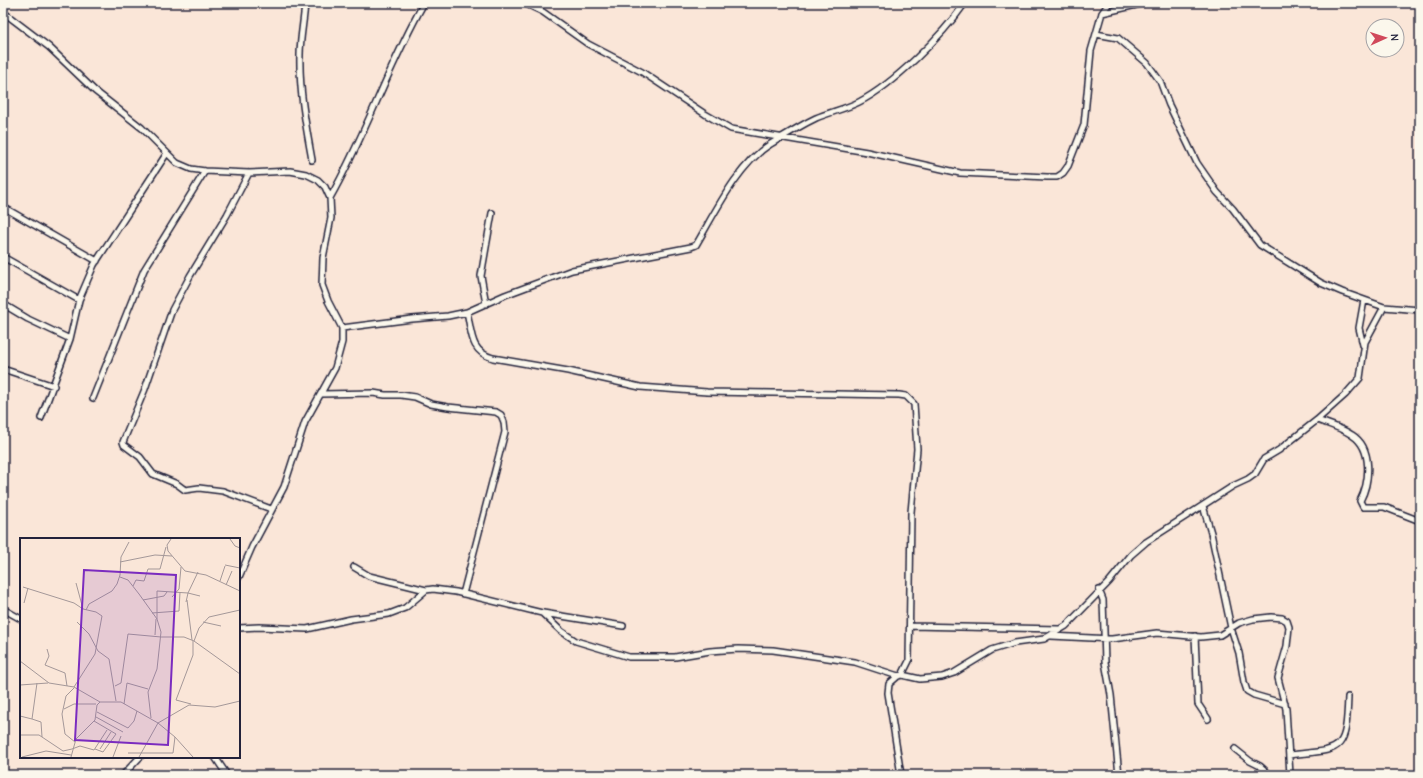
<svg xmlns="http://www.w3.org/2000/svg" width="1423" height="778" font-family="'Comic Neue',sans-serif">
<style>
.lines{fill:none;stroke-linecap:round;stroke-linejoin:round}
.street-casing{stroke:#22223b;stroke-width:8}
.street{stroke:#fbf7ec;stroke-width:5}
.inset-road{fill:none;stroke:#a49899;stroke-width:1}
.view{fill:#7b2cbf;fill-opacity:0.15;stroke:#7b2cbf;stroke-width:2}
.inset-edge{fill:none;stroke:#22223b;stroke-width:2}
</style>
<rect width="100%" height="100%" fill="#fae6d8"/>
<filter id="ink" filterUnits="userSpaceOnUse"><feTurbulence type="fractalNoise" baseFrequency=".025" numOctaves="2"/><feDisplacementMap in="SourceGraphic" scale="8" xChannelSelector="R" yChannelSelector="G"/><feConvolveMatrix kernelMatrix="1 2 1 2 8 2 1 2 1" color-interpolation-filters="sRGB"/></filter>
<g filter="url(#ink)">
<g class="lines">
<defs>
<path id="street" d="M305 3C304 20 300 38 300 55 299 91 306 126 312 160
M524 3 543 12 588 44 642 72 705 114 731 129 867 152 960 173 1047 177H1057L1063 173 1068 166 1084 125 1091 51 1102 13 1145 3
M3 12 49 47 95 91 142 128 177 163 191 169 205 171 249 173 290 171 306 174 318 180 325 187 330 198 331 218 323 258 322 285 328 301 342 328V342L335 368 305 422 284 487 252 547 239 577
M1102 13 1109 3
M1096 34 1118 38 1147 63 1160 81 1169 105 1197 163 1217 192 1233 209 1260 245 1321 283 1342 292 1384 307 1420 310
M249 173 227 215 190 276 172 310 145 389 123 442 124 445 140 457 153 474 177 484 185 490 199 488 223 491 271 509
M330 198C366 135 388 66 424 3
M3 207 97 261
M3 257 79 300
M3 304 28 319 70 339 79 300 94 265 167 153
M486 304 481 276 492 213
M467 312C472 333 470 352 493 358L568 371 640 387 707 392 899 395 906 396 914 404 917 449 911 512 909 661 902 675
M342 328 412 319 448 316 467 312 505 295 572 270 691 247 696 245C715 213 737 166 769 145 782 137 803 124 816 118 830 112 845 109 859 102 894 84 942 36 965 3
M1363 345 1359 328 1364 300
M3 369 54 386
M322 394 373 393 385 395H401L415 397 431 404 448 407 496 412 501 415 504 422 505 432 463 594
M93 398 144 270 205 171
M41 418 70 339
M1317 420C1328 424 1342 428 1352 435 1373 448 1370 482 1360 501L1363 507H1384L1420 521
M1203 506 1211 533 1231 628 1239 653 1244 682 1247 691 1254 695 1285 704
M354 567 369 576 426 590
M1099 590 1103 600 1105 662 1111 695 1119 775
M3 609 21 619
M543 613 623 626
M911 626 1059 629
M239 628 259 627 307 629 351 619 389 614 405 608 426 590 433 589 456 592 542 613 561 631 576 641 629 657H675L710 651 738 649 773 650 855 662 898 676 902 675 920 679 942 677 954 673 992 650 1015 643 1044 639 1066 626 1109 582 1131 555 1146 542 1233 486 1248 479 1255 474 1264 459 1279 450 1317 420 1345 395 1360 378 1365 342 1384 307
M1051 636 1112 639 1157 633 1201 637 1220 635 1239 623 1253 619 1271 617 1282 618 1287 621 1289 627 1287 646 1278 678 1286 709 1290 775
M1195 636 1198 704 1208 719
M898 676 889 684 888 693 901 775
M1235 749 1250 761 1260 766 1270 775
M1289 755C1342 749 1346 754 1348 697
M215 757 227 775
M123 775 140 757"/>
</defs>
<use href="#street" class="street-casing"/>
<use href="#street" class="street"/>
</g>
</g>
<g transform="translate(20 538)">
<rect width="220" height="220" fill="#fae6d8"/>
<path class="inset-road" d="M151 1 147 7 148 13 165 33 186 37 220 53M210 1 215 8 220 10M100 24 135 17 152 18M205 27 220 30M100 39 108 42 119 56 137 81 141 94 137 131 128 154 131 180M200 43 205 28M206 47 212 33M113 48 116 42 124 43 128 31H140L146 9M3 49 54 65 63 71M152 59 159 51 161 29M123 62 144 58 147 54M167 62 172 102M166 64 168 55 180 58M4 65 8 50M66 72 69 66 92 53 97 46 100 37 101 19 109 4M132 75 159 73 160 54M137 81V53L168 55 178 34M57 84 69 96 78 113 89 121 96 163M183 84 201 88M135 97 136 81M141 99H164L174 103 220 136M174 103 179 90 189 79 220 72M27 111 29 118 25 127 45 135 47 148M0 123 29 145 54 149 80 164M0 147 28 145M95 148 101 145 108 96 141 99M54 149 75 116 82 78 76 74 63 71 56 45M54 150 46 158 42 176 45 196 55 204M104 166 107 145 128 151M171 166 156 162 173 117V103M44 171 54 166H76M77 174 108 190 114 183 117 173M0 178 12 181 17 145M76 179 103 194M12 181 21 184 22 199M74 183 96 196 83 214 75 211M0 197H19L43 213 52 211M155 199 173 219M52 211 60 208 74 212 87 192M80 211 91 194M108 215H153L155 199 138 185M2 219 26 213 51 217M51 219 56 201 75 182 77 167 80 164H101L138 185 169 167 195 169 220 163M93 219 101 198M119 219 138 185"/>
<path class="view" d="M64 32 156 37 148 207 55 202Z"/>
<rect width="220" height="220" class="inset-edge"/>
</g>
<rect width="1423" height="778" fill="none" stroke="#fbf7ec" stroke-width="16"/>
<rect x="8" y="8" width="1407" height="762" fill="none" stroke="#22223b" stroke-width="1.5" filter="url(#ink)"/>
<g transform="translate(1385 38) rotate(87)"><circle r="19" fill="#fbf7ec" stroke="#a4a2a5"/>
<path d="M0-3L7 15L0 10L-7 15Z" fill="#d1495b"/>
<text y="-6" font-size="11" font-weight="bold" text-anchor="middle" fill="#22223b">N</text>
</g>
</svg>
